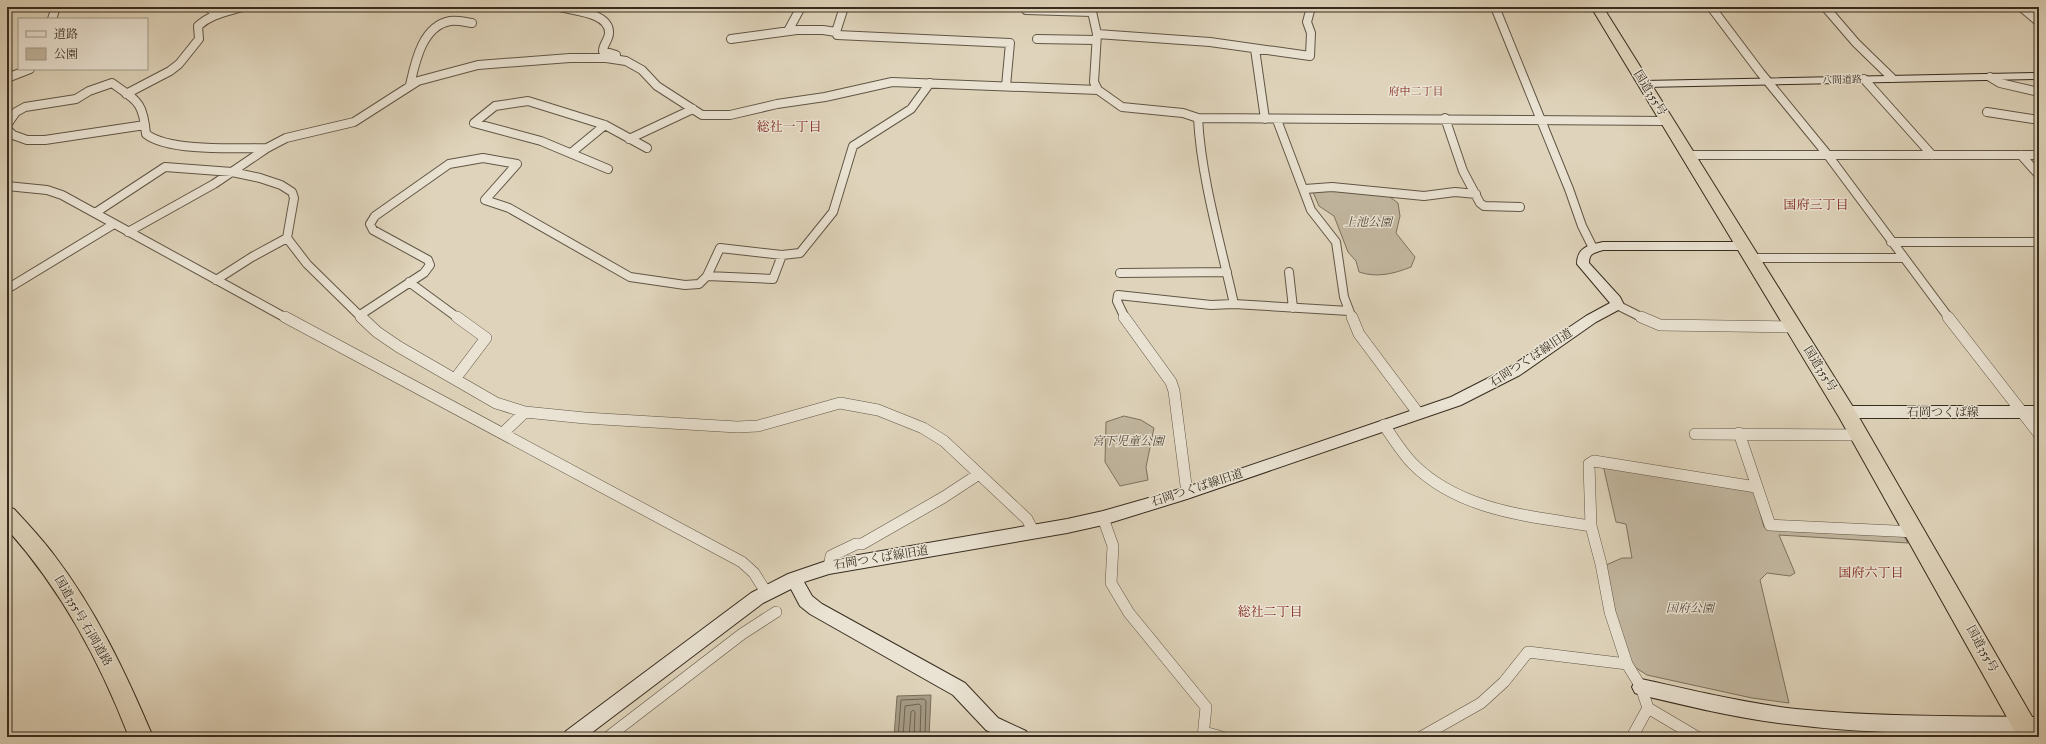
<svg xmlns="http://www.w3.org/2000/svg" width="2046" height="744" font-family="'IM FELL Double Pica','Noto Serif JP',serif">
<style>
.green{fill:#c2b7a0;stroke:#7c725f}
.water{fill:#a69b86;stroke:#7a6f5c}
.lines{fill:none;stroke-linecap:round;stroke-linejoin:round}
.shore{stroke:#6e6452;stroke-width:1}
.street-far1-casing{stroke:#615645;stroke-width:10}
.street-casing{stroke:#615645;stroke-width:12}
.secondary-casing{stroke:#372c1e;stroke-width:2}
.highway-casing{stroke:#372c1e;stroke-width:2}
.street-far1{stroke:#eae3d3;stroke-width:8}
.street{stroke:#eae3d3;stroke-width:11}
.secondary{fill:#eae3d3;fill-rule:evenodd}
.highway{fill:#dfd4bb;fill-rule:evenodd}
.labels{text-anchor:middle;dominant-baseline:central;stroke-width:3;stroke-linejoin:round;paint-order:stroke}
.far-street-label{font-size:10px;fill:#372c1e;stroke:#eae3d3}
.far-neighbourhood-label{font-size:11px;fill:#7a1f14;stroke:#eae3d3}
.street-label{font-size:12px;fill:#372c1e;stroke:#eae3d3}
.park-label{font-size:12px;font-style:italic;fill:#534838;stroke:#eae3d3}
.neighbourhood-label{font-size:13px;fill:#7a1f14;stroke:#eae3d3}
</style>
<rect width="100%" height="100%" fill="#dfd4bb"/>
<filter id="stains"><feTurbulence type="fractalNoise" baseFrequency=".005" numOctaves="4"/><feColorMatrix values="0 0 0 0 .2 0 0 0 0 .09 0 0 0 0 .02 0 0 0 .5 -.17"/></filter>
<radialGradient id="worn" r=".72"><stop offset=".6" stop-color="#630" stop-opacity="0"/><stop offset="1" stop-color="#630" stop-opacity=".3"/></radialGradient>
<path class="green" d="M1339 190 1386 194 1398 203 1400 216 1396 233 1415 257 1411 267C1393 274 1377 278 1359 272L1356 261 1348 252 1334 216 1319 206 1313 192Z
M1124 416 1141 420 1154 428 1146 467 1148 480 1120 486 1105 462 1106 422Z
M1603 465 1754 491 1764 527 1903 535 1908 543 1779 535 1795 573 1790 576 1767 573 1760 580 1789 703 1752 698 1647 675 1633 666 1619 630 1606 565 1622 558H1632L1626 524 1616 522Z"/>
<path class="water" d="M931 695 929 737H894L897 696Z"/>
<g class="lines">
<path class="shore" d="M898 737 901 700 924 699 926 701 925 737
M903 737 905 706 919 704 921 706 920 737
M909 737 911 712 913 710 915 712 914 737"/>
<defs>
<path id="street-far1" d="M208 7 216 14
M560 7C574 11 610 13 609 33 609 40 603 44 603 51L616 55
M1091 7 1097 34 1094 82 1098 90 1122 107 1183 113 1198 118 1668 121
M1495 7 1569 189 1582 226 1593 248
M1711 7 1760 72 1827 154 1949 318
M1825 7 1856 43 1892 78
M2021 7 2039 22
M1026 10 1092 12
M52 19 56 7
M788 31 801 7
M836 32 844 7
M1097 34 1210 42 1310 56 1311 33 1307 22 1311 7
M731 39 797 30H823L836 32 837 35 1010 43 1006 86
M1037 39 1096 40
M1255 49 1265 119
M1990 77 2000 83 2039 92
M7 78 30 69
M1864 79 1932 155
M410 85C415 63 422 26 450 21 457 20 465 22 472 23
M126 94 170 71 179 64 199 39 198 26C211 14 226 12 242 7
M1987 112 2039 120
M1198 118C1201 178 1221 245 1234 304
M1445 118 1463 171 1480 203 1484 206 1520 207
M1277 120 1311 210 1336 242 1344 297 1352 318
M7 125 16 112 25 107 76 99 89 91 112 83C137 101 143 101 146 134 169 152 237 148 267 148
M7 129 13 135 27 140H45L145 125
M629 139 693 109
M571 153 605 125
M1689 155H2039
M2021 155 2039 175
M608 169 541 141 474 123 495 106 528 101 605 125 647 148
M7 186 47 190 62 195 286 318
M1305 189 1332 187 1424 196 1455 192 1476 194
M95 213 165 167 232 172 260 178 281 185 292 192 294 198 287 238 307 264 362 318
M128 232 214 184 267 148 286 138 354 122 418 81 478 65 570 58H606L626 61 642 70 657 86 702 115H730L777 104 825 97 892 82 1098 90
M1891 242H2039
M1751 258H1903
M1289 272 1293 308
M1120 273 1227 272
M707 276 773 279 782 255
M216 280 252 257 287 238
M409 282 458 318
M7 289 114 224
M1617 305 1643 318
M360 315 424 273 430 265 428 260 373 230 370 224 375 216 449 164 483 158 517 164 485 200 509 208 630 277 685 285 699 284 707 276 720 248 782 255 800 253 833 212 853 146 911 109 930 83
M1125 318 1117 301 1118 295 1211 305 1234 304 1349 311"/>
<path id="street" d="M285 317 742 562 754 573 766 592
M361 317 377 332 399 347 496 403 525 412 585 418 737 427 758 426 840 403 878 410 923 428 944 441 1027 519 1034 532
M1124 317 1171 382 1174 391 1187 493
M1352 317 1359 334 1418 413
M1641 317 1660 325 1794 327
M1948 317 2039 434
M455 379 486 338 457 317
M1384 425C1393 438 1402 453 1413 464 1460 511 1529 516 1591 526
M503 433 525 412
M1739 433 1770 525 1916 532
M1695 434 1860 435
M1103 518 1113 546 1111 583 1129 613 1206 707 1203 737
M829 567 831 556 856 544H862L944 497 979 474
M1204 732 1222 737
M608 737 742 634 776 612
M1421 737 1481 703 1504 682 1528 652 1627 664
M1632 737 1648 708
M1697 737 1648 708 1641 687 1627 664 1610 612 1601 564 1591 526 1589 464 1594 461 1756 487"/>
<path id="secondary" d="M2039 73V79L1644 87 1639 84 1644 81Z
M1603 242H1744L1748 243 1750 246 1748 249 1744 250H1603C1594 253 1589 253 1589 263L1620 297 1624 305 1622 308 1596 322 1520 375 1461 405 1187 499 1103 525 1067 533 829 574 804 582 812 596 822 604 965 683 998 718 1026 731 1029 737H1001L986 730 953 695 810 614 800 606 791 589 763 603 586 737H563L566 731 751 593 788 574 829 560 1067 519 1103 511 1187 487 1451 397 1510 367 1586 316 1610 303 1577 264C1577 247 1589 245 1603 242Z
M1846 406H2039V418H1846L1841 416 1839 412 1841 408Z
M1641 679C1692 690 1744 703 1796 709 1877 717 1958 716 2039 717V735C1958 733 1877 735 1796 725 1744 720 1692 707 1641 695L1635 693 1632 687 1635 681Z"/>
<path id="highway" d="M1591 7H1603L1853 407 2039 729V737H2018L1839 417Z
M7 507 14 509C28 524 42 539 54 555 96 610 126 673 153 737H129C99 660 62 591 7 529Z"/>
</defs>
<use href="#street-far1" class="street-far1-casing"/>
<use href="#street" class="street-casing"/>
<use href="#secondary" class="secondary-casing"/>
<use href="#highway" class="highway-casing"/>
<use href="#street-far1" class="street-far1"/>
<use href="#street" class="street"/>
<use href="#secondary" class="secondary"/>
<use href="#highway" class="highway"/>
</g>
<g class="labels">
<g class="far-street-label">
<text transform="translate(1842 80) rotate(-1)">八間道路</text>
</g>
<g class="far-neighbourhood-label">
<text x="1416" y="91">府中二丁目</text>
</g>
<g class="street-label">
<text transform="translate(1650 93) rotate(58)">国道355号</text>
<text transform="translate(1531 358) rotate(-33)">石岡つくば線旧道</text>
<text transform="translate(1820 369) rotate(58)">国道355号</text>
<text x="1943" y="412">石岡つくば線</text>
<text transform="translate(1197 488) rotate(-18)">石岡つくば線旧道</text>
<text transform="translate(881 558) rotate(-9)">石岡つくば線旧道</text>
<text transform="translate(83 621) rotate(60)">国道355号 石岡道路</text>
<text transform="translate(1982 649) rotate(61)">国道355号</text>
</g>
<g class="park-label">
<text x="1368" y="222">上池公園</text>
<text x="1128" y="441">宮下児童公園</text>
<text x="1690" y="608">国府公園</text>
</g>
<g class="neighbourhood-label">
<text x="789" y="127">総社一丁目</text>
<text x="1816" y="205">国府三丁目</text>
<text x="1871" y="573">国府六丁目</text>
<text x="1270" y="612">総社二丁目</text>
</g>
</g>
<rect width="2046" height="744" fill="none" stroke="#dfd4bb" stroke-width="24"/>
<rect x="8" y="8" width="2030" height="728" fill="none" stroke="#372c1e" stroke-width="2"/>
<rect x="12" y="12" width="2022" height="720" fill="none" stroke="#372c1e"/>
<rect x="18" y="18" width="130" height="52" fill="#eae3d3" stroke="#a29a8b"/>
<rect x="26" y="31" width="20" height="6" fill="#eae3d3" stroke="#a29a8b"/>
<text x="54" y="38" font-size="12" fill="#372c1e">道路</text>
<rect x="26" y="48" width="20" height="12" fill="#c2b7a0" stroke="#a29a8b"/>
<text x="54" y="58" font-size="12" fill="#372c1e">公園</text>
<rect width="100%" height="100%" filter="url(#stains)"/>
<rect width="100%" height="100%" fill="url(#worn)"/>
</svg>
